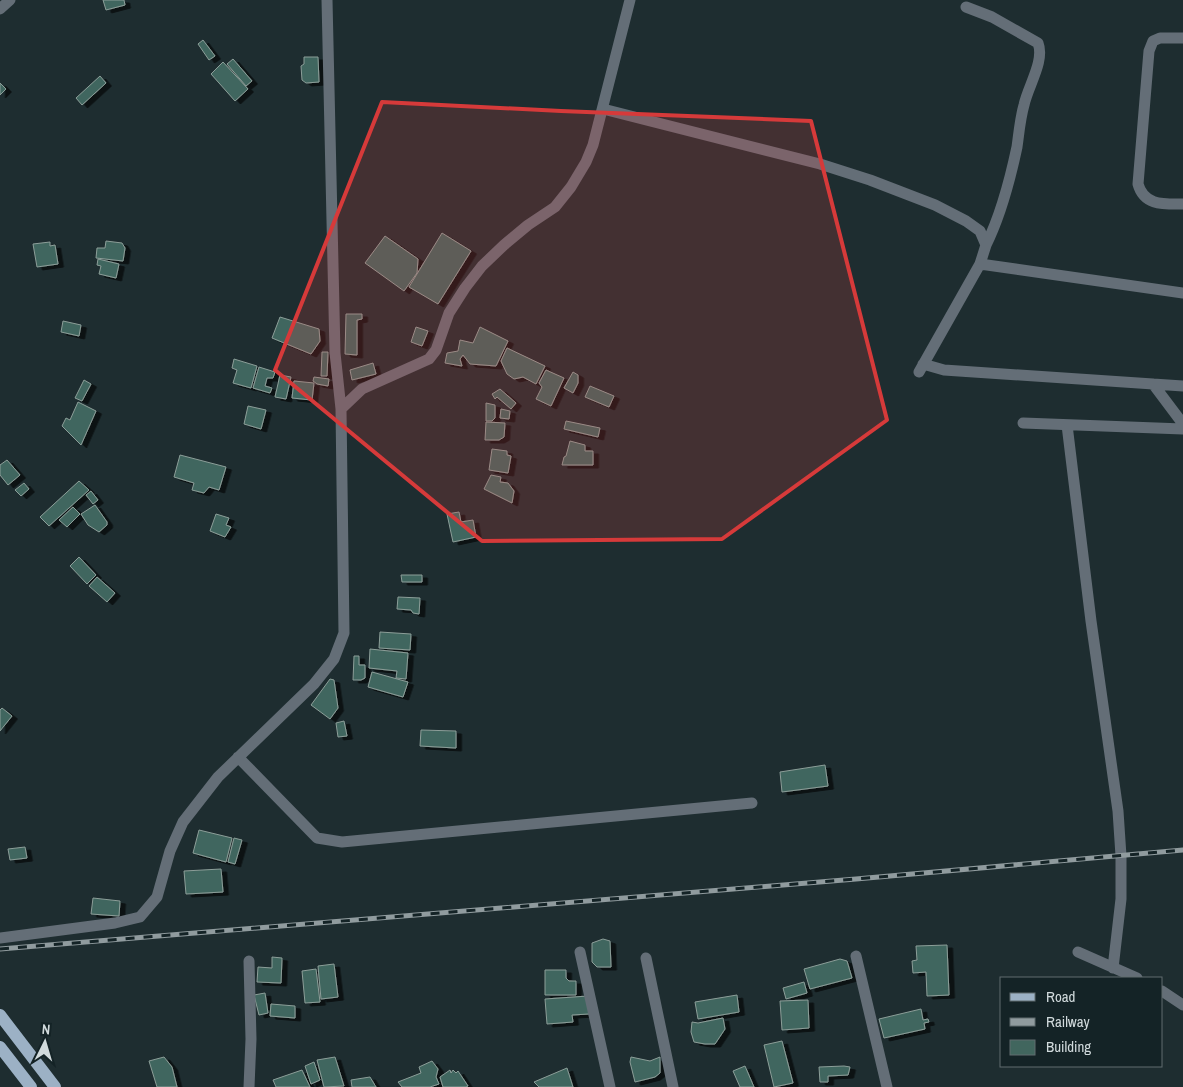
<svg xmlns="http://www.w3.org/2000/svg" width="1183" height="1087" font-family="'Archivo Narrow',sans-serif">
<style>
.building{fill:#41665e;stroke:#8c9e99;filter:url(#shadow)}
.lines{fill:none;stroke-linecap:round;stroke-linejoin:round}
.minor{stroke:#646e77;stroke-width:11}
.major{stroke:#9cb1c5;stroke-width:12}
.rail-casing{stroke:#909b9e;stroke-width:5}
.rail{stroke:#142326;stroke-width:3;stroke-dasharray:9;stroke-linecap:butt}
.marked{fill:#d63a3a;fill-opacity:0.2;stroke:#d63a3a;stroke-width:4;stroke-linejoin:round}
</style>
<defs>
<filter id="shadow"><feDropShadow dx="5.5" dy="3" stdDeviation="0" flood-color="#0009"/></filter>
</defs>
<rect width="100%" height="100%" fill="#1e2d30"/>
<path class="building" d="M103 0H124L125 5 106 10Z
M203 40 215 56 209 60 198 44Z
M304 57H318L319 82 306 83 302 80 301 66 304 64Z
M233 59 252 81 246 86 227 64Z
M223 62 248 89 235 101 211 74Z
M100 76 106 83 82 105 76 98Z
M0 83 6 89 0 95Z
M442 233 471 251 438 304 409 287Z
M385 236 418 259 417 273 404 291 365 263Z
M106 241 122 243 125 248 123 261 96 258 97 248H105Z
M50 242V246L55 245 58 264 37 267 33 244Z
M98 259 119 264 116 278 99 274 101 266 97 265Z
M346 314H362V319L357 320V355L345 354Z
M280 317 319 329 320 341 311 354 272 338Z
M63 321 81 325 79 336 61 332Z
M416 327 428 331 422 346 411 342Z
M480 327 508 341 496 366 470 364 463 355 460 359 462 366 445 363 447 353 458 351 460 340 473 343Z
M507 348 545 366 536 384 523 377 514 379 507 374 501 361Z
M322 352H328L327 376H321Z
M234 359 257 366 251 388 233 383 237 370 232 368Z
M373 363 376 374 352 380 350 370Z
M259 367 275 372 273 378H267L265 386 272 388 270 393 253 388Z
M546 370 564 378 551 406 536 399 542 387 539 383Z
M573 372 578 375V383L573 393 564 388Z
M280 375 291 377 286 399 275 397Z
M314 377 329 379 328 386 317 384 313 381Z
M84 380 91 384 82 401 75 398Z
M294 381 314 383 312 400 292 398Z
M590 386 614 396 609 407 585 397Z
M500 389 516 403 511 409 497 397 495 399 492 394Z
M78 402 96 411 81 445 62 426 66 418 70 420Z
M486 403 495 405V418L492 421H486Z
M248 406 266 410 261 429 244 424Z
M501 409 510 411 509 419 500 418Z
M566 421 600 428 598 437 564 429Z
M486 422 505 423 504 437 499 440H485Z
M570 441 585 445V451H593V465H562L564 457 566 456Z
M492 449 507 451V455L511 456 508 473 489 470Z
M180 455 226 467 219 490 209 487 204 493 192 490 194 483 174 477Z
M7 460 20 475 8 485 0 475V465Z
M491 475 501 477 500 482 508 483 514 491 512 503 484 489Z
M79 481 89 490 49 526 40 517Z
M24 483 29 489 21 496 15 490Z
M91 491 98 500 93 504 86 495Z
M95 505 107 522V525L99 532 88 525 81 514Z
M73 507 80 514 67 527 59 520Z
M459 512 461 522 473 520 476 537 453 542 447 514Z
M216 514 229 518 226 525 231 527 225 537 210 531Z
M79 557 96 575 87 584 70 566Z
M401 575H422V582H402Z
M97 577 115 593 107 602 89 586Z
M398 597 420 598 419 614 413 613 411 610 397 609Z
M380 632 411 634 410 650 379 648Z
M370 649 408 653 406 679 396 678 397 671 369 668Z
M354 656H359V665H365V678L361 680H353Z
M372 672 408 682 403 697 368 687Z
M330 679 334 680 338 708 330 719 311 705Z
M2 708 12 716 0 731V710Z
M344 721 347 736 338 737 336 723Z
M421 730 456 731V748L420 746Z
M825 765 828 786 782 792 780 772Z
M199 830 232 838 226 862 193 853Z
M234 838 242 840 235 864 228 862Z
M25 847 27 858 10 860 8 849Z
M221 869 223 892 186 894 184 871Z
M93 898 120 901 119 916 91 914Z
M603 939 610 941 611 967H597L592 962V943Z
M947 945 949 995 927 996 926 972 913 973 912 961 917 960 916 946Z
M272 957 282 958 281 983 257 982 258 967 272 968Z
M840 959 847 961 852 978 810 989 804 969Z
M334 964 338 997 321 999 318 966Z
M316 969 320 1002 305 1003 302 971Z
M545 970H566V978L569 981H576V995H545Z
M804 982 807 993 786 999 783 988Z
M265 993 268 1013 259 1015 254 995Z
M737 995 739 1012 698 1019 695 1002Z
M588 996 589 1014 572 1015 573 1022 547 1024 545 999Z
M808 1000 809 1028 782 1030 780 1001Z
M271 1004 295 1006V1018L270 1016Z
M921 1009 923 1020 928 1019 929 1022 924 1023 925 1029 884 1038 879 1019Z
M723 1018 725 1029 715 1044H705L694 1042 691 1032 692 1022 698 1023Z
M782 1041 793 1083 774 1087 764 1045Z
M164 1057 172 1067 177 1087H157L149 1061Z
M335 1057 344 1086 324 1087 317 1060Z
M631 1057 650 1061 660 1057V1073L655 1077 635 1082 630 1062Z
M432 1061 438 1069 436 1077 439 1084 430 1087H402L398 1082 421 1073 419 1067Z
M314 1062 320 1080 311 1084 305 1066Z
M745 1066 754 1087H740L733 1071Z
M844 1066 850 1067 848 1075 828 1076V1082H820L819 1067Z
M567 1068 573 1087H539L534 1082Z
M302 1070 310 1087H276L273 1080Z
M450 1070 451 1073 453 1070 456 1073 458 1071 468 1086 466 1087H443L440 1077Z
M370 1077 376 1087H352L351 1080Z"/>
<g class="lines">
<path class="minor" d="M966 7 992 17 1038 43C1045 61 1028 86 1024 105 1020 119 1019 133 1017 147 1010 180 1001 215 986 245
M0 9 10 0
M1183 38H1160L1153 41 1149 51 1138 184C1144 206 1164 204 1183 204
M603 109 820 164 870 180 935 205 966 221 980 231 986 245 980 264 919 372
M980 264 1183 293
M923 364 944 370 1183 386
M1153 384 1183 424
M341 409 362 389 429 359 436 350 449 313 465 288 482 266 504 245 528 225 555 207 571 187 586 162 593 145 630 0
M1023 423 1183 429
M1067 425 1091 621 1118 811 1121 856V899L1113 968
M238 757 317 838 342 842 752 803
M0 938 115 923 140 917 157 897 170 851 183 822 218 777 314 684 334 659 344 633 341 409 335 353 327 0
M580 952 610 1087
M1078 952 1137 978
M856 956 887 1087
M646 958 673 1087
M1162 991 1183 1005
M249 1087 251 1039 249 961"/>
<path class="major" d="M0 1015 55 1087
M0 1047 31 1087"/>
<defs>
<path id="rail" d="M0 949 856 879 1183 850"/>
</defs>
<use href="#rail" class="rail-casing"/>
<use href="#rail" class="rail"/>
</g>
<path class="marked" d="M382 102 561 111 811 121 887 420 722 539 482 541 275 370Z"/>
<rect x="1000" y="977" width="162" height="90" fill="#142326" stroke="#606c6f"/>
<rect x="1010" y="993" width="25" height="8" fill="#9cb1c5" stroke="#606c6f"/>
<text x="1046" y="1002" font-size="15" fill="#d1dadc">Road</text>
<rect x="1010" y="1018" width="25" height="8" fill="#909b9e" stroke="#606c6f"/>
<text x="1046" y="1027" font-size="15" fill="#d1dadc">Railway</text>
<rect x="1010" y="1040" width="25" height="15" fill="#41665e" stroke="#606c6f"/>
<text x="1046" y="1052" font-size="15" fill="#d1dadc">Building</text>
<g transform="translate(45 1042) rotate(5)" stroke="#142326" stroke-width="4" paint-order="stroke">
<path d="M0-4L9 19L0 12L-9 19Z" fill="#d1dadc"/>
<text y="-8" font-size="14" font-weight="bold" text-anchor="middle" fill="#d1dadc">N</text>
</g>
</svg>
